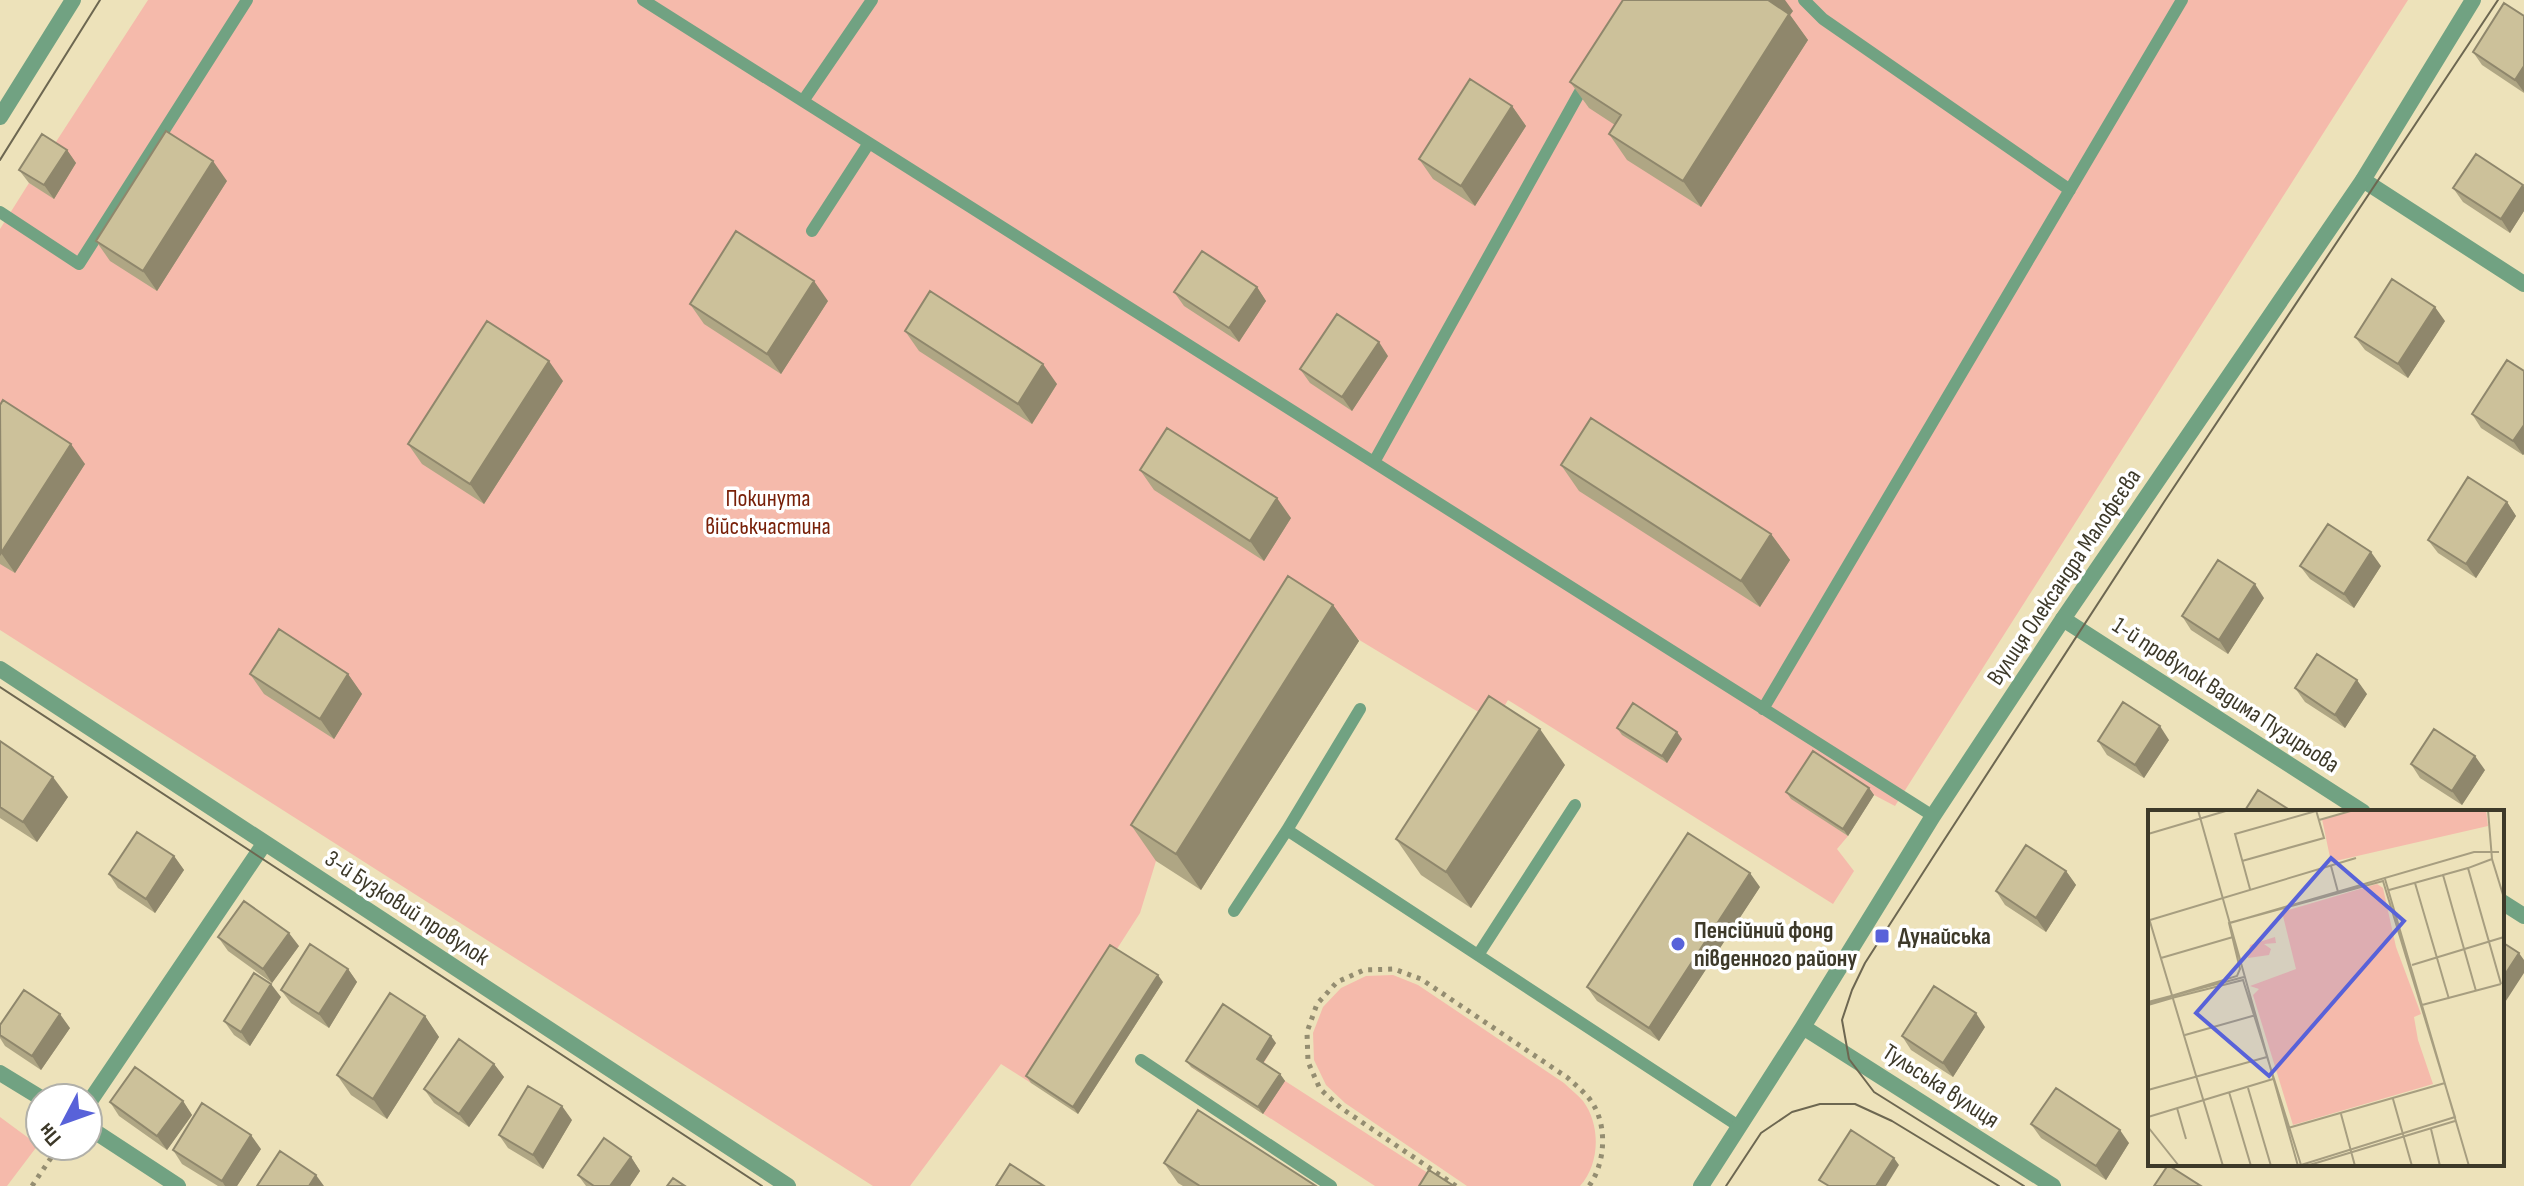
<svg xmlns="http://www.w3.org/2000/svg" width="2524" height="1186" font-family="'Sofia Sans Condensed',sans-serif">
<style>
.green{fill:#f5baab}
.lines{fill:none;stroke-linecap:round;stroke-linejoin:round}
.path{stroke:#948d71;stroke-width:5;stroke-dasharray:4 6;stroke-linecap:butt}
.service{stroke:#71a282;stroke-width:12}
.minor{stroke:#71a282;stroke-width:16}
.tertiary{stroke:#71a282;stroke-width:16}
.tram{stroke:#6d6751;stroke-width:2}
.wall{fill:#afa684}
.shaded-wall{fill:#8f876c}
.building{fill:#ccc19a;stroke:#8f876c;stroke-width:2}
.poi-dot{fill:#5862d9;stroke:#fff;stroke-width:3}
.labels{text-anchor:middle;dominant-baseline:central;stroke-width:7;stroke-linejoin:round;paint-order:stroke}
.park-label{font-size:24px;fill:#782008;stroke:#fff}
.street-label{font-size:24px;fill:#3d3929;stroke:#fff}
.poi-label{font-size:24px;font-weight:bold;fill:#3d3929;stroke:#fff;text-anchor:start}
.inset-road{fill:none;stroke:#a79e80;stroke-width:2}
.view{fill:#5862d9;fill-opacity:0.15;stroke:#5862d9;stroke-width:4}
.inset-edge{fill:none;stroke:#3d3929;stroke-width:4}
</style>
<rect width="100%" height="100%" fill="#ede2ba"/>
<path class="green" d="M148 0H2408L1895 806 1874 795 1792 798 1848 836 1837 849 1854 871 1833 904 1508 700 1495 722 1313 612 1156 861 1140 913 1031 1083 1001 1064 910 1186H873L0 630V229L29 183 54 198 52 148Z
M1393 975 1418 985 1564 1083C1570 1089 1578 1095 1583 1101 1601 1125 1600 1164 1580 1186H1467L1345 1103 1326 1085 1314 1060 1313 1033 1323 1007 1341 988 1366 976Z
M1228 1011 1276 1043 1262 1066 1448 1186H1375L1191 1067Z
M0 1117 38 1145 7 1186H0Z"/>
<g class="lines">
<path class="path" d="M32 1186 59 1146
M1456 1186 1341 1108 1320 1089 1308 1062 1307 1032 1317 1004 1337 982 1364 970 1394 969 1421 979 1568 1078C1574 1084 1581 1089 1587 1096 1608 1119 1607 1161 1589 1186"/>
<path class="service" d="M643 0 1933 816
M1804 0 1823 19 2070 190
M803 101 872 0
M0 212 79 264 247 0
M812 231 869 143
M1374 462 1586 81
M1763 709 2182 0
M1287 830 1740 1127
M1234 911 1287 830 1360 709
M1478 955 1575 805
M1141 1060 1331 1186"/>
<path class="minor" d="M2363 180 2524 284
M2063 619 2363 812
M2502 902 2524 916
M0 1073 41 1098
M88 1104 264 844
M88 1127 178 1186"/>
<path class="tertiary" d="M0 117 73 0
M0 669 788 1186
M1803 1027 2053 1186
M1701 1186 1803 1027 1933 816 2063 619 2363 180 2473 0"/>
<path class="tram" d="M0 160 100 0
M0 687 762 1186
M1726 1186 1761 1133 1792 1112 1820 1104H1855L1892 1121 1999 1186
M2024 1186 1874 1092 1849 1059 1842 1020 1852 990 1865 963 1935 854 2164 502 2498 0"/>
</g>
<path class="wall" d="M1793 11 1790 15 1808 40 1701 207 1627 160 1609 134 1615 125 1589 108 1570 82Z
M2524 16V93L2482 65 2473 52Z
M1512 106 1526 126 1475 206 1433 179 1419 159Z
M67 150 76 163 54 199 29 183 19 170Z
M227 181 157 291 110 261 96 241Z
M2523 185 2524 187V211L2510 233 2463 202 2453 188Z
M1257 287 1266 301 1239 342 1184 306 1174 292Z
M828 301 781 374 704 324 690 304Z
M2445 321 2408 378 2365 350 2355 337Z
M905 331 1057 384 1032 424 919 351Z
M1388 356 1352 411 1310 383 1300 369Z
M2524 371V454L2523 455 2481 428 2472 414Z
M563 381 484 504 422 464 408 444Z
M0 405 85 464 15 573 0 564Z
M1561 465 1771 534 1790 560 1760 607 1579 491Z
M1140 470 1291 518 1264 561 1154 490Z
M2507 502 2516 516 2476 578 2438 553 2428 540Z
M2300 566H2381L2354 608 2310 579Z
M2264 598 2228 654 2191 630 2182 616Z
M1333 605 1359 641 1201 890 1156 861 1131 825Z
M250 674H348L362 694 334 739 264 694Z
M2295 688 2367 694 2345 728 2305 702Z
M1617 728 1682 739 1667 763 1622 735Z
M2169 740 2144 778 2107 755 2098 741Z
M0 741 68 797 37 842 0 818Z
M2411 764 2485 770 2462 805 2420 778Z
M1565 765 1471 908 1421 875 1396 839Z
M1869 788 1874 795 1848 836 1791 799 1786 792Z
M174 856 184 870 155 913 118 888 109 874Z
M2066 871 2076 885 2046 932 2005 905 1996 891Z
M1760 887 1659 1041 1597 1001 1587 987Z
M218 937 299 946 272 983 228 951Z
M348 969 357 982 329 1028 291 1003 281 990Z
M1163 982 1078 1114 1031 1083 1026 1076Z
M281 997 250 1046 234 1035 224 1021Z
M425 1016 439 1037 387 1119 351 1095 337 1075Z
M0 1025 70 1028 41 1070 5 1046 0 1038Z
M1985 1027 1953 1077 1911 1050 1902 1036Z
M1276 1043 1263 1063 1280 1074 1285 1081 1263 1114 1191 1067 1186 1061Z
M494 1064 504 1077 469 1127 434 1103 424 1089Z
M183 1101 192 1115 167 1150 119 1116 110 1102Z
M572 1120 543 1169 508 1148 499 1135Z
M2031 1124 2129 1143 2106 1180 2041 1138Z
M261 1149 237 1186H218L182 1164 173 1150Z
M631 1157 640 1171 630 1186H586L578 1175Z
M1164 1163 1316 1186H1183L1178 1183Z"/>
<path class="shaded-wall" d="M1767 0H1785L1793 11 1790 15 1808 40 1701 207 1683 181Z
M2524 66V92L2515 80Z
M1512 106 1526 126 1475 206 1461 186Z
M67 150 76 163 54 199 44 185Z
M213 161 227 181 157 291 143 271Z
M2523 185 2524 187V211L2510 233 2501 219Z
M814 281 828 301 781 374 767 354Z
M1257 287 1266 301 1239 342 1229 328Z
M2435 307 2445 321 2408 378 2398 364Z
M1379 342 1388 356 1352 411 1342 397Z
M549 361 563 381 484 504 470 484Z
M1043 364 1057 384 1032 424 1018 404Z
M2524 425V454L2523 455 2513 441Z
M71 444 85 464 15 573 1 553Z
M1277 498 1291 518 1264 561 1250 541Z
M2507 502 2516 516 2476 578 2466 564Z
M1771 534 1790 560 1760 607 1741 581Z
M2371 552 2381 566 2354 608 2344 594Z
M2255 584 2264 598 2228 654 2219 640Z
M1333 605 1359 641 1201 890 1176 854Z
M348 674 362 694 334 739 320 719Z
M2357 680 2367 694 2345 728 2335 715Z
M2160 726 2169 740 2144 778 2135 765Z
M1540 729 1565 765 1471 908 1446 872Z
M1677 732 1682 739 1667 763 1662 756Z
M2475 756 2485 770 2462 805 2452 791Z
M53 777 68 797 37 842 23 822Z
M1869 788 1874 795 1848 836 1843 829Z
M174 856 184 870 155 913 146 899Z
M2066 871 2076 885 2046 932 2036 918Z
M1750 873 1760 887 1659 1041 1649 1028Z
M289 933 299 946 272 983 263 969Z
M2519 953 2524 960V973L2502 1007V979Z
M348 969 357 982 329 1028 319 1014Z
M1158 975 1163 982 1078 1114 1073 1107Z
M271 984 281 997 250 1046 241 1032Z
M1976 1013 1985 1027 1953 1077 1943 1063Z
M60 1014 70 1028 41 1070 32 1056Z
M425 1016 439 1037 387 1119 373 1099Z
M1271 1036 1276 1043 1261 1066 1257 1059Z
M494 1064 504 1077 469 1127 459 1114Z
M1280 1074 1285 1081 1263 1114 1258 1107Z
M183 1101 192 1115 167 1150 157 1136Z
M562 1106 572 1120 543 1169 533 1155Z
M2120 1130 2129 1143 2106 1180 2096 1166Z
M251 1135 261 1149 237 1186H225L222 1181Z
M631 1157 640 1171 630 1186H610Z
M1894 1158 1899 1165 1886 1186H1876Z
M316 1175 324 1186H309Z"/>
<path class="building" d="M1623 0H1768L1789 14 1683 181 1609 134 1621 115 1570 82Z
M2504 3 2524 16V66L2515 80 2473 52Z
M1470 79 1512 106 1461 186 1419 159Z
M166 131 213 161 143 271 96 241Z
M42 134 67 150 44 185 19 170Z
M2476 154 2523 185 2501 219 2453 188Z
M736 231 814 281 767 354 690 304Z
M1202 251 1257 287 1229 328 1174 292Z
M2392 279 2435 307 2398 364 2355 337Z
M930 291 1043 364 1018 404 905 331Z
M1337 314 1379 342 1342 397 1300 369Z
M487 321 549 361 470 484 408 444Z
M2507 360 2524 371V425L2513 441 2472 414Z
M3 400 71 444 1 553 0 405Z
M1591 418 1771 534 1741 581 1561 465Z
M1167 428 1277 498 1250 541 1140 470Z
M2468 477 2507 502 2466 564 2428 540Z
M2328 524 2371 552 2344 594 2300 566Z
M2218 560 2255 584 2219 640 2182 616Z
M1288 576 1333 605 1176 854 1131 825Z
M279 629 348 674 320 719 250 674Z
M2317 654 2357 680 2335 715 2295 688Z
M1489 696 1540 729 1446 872 1396 839Z
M2123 702 2160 726 2135 765 2098 741Z
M1633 703 1677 732 1662 756 1617 728Z
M2434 729 2475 756 2452 791 2411 764Z
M0 741 53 777 23 822 0 807Z
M1813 751 1869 788 1843 829 1786 792Z
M2258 790 2293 812H2244Z
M137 832 174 856 146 899 109 874Z
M1688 833 1750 873 1649 1028 1587 987Z
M2026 845 2066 871 2036 918 1996 891Z
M244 901 289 933 263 969 218 937Z
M2502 942 2519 953 2502 979Z
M310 944 348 969 319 1014 281 990Z
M1110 945 1158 975 1073 1107 1026 1076Z
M254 973 271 984 241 1032 224 1021Z
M1934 986 1976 1013 1943 1063 1902 1036Z
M24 990 60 1014 32 1056 0 1035V1025Z
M390 993 425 1016 373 1099 337 1075Z
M1223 1004 1271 1036 1257 1059 1280 1074 1258 1107 1186 1061Z
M459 1039 494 1064 459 1114 424 1089Z
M135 1067 183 1101 157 1136 110 1102Z
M528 1086 562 1106 533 1155 499 1135Z
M2056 1088 2120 1130 2096 1166 2031 1124Z
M202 1103 251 1135 222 1181 173 1150Z
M1198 1110 1316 1186H1200L1164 1163Z
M1851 1130 1894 1158 1876 1186H1829L1819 1180Z
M604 1138 631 1157 610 1186H594L578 1175Z
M280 1151 316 1175 309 1186H257Z
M1010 1164 1044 1186H996Z
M2168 1165 2201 1186H2154Z
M1429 1170 1454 1186H1419Z
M673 1178 685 1186H667Z"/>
<g class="poi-dot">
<rect x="1874" y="928" width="16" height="16" rx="4"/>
<circle cx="1678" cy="944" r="8"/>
</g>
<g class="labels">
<g class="park-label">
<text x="768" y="498">Покинута<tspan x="768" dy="28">військчастина</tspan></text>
</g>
<g class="street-label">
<text transform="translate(2064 577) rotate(-56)">Вулиця Олександра Малофєєва</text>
<text transform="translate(2226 695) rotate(33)">1-й провулок Вадима Пузирьова</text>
<text transform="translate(407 908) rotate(33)">3-й Бузковий провулок</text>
<text transform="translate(1941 1086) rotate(33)">Тульська вулиця</text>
</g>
<g class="poi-label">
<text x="1694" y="930">Пенсійний фонд<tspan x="1694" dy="28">південного району</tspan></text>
<text x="1898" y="936">Дунайська</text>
</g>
</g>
<g transform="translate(2148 810)">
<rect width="356" height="356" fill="#ede2ba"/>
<path d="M207 0H338L340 16 183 52 174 9ZM229 74 235 78 248 137 273 204 266 207 270 230 285 274 145 315 105 185 111 179 102 176 148 159 134 102ZM127 127 128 133 116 134 123 139 121 145 100 148 102 135Z" fill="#f5baab"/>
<path class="inset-road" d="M50 0 150 356M340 0 344 49 356 88M171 10 206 0M0 24 81 0M344 49 320 58 353 174M94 51 176 28 168 0M183 56 190 82M320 58 295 65 328 181M237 69 321 356M267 73 301 189M102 79 87 24 168 1M241 80 295 65M0 105 75 356M2 110 208 48M82 113 326 42H351M13 148 85 127M264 155 356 127M0 192 96 167M0 193 89 166 92 159 81 113 235 71 307 307 153 355 95 170 0 194M0 195 24 188M274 195 353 174M37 225 108 205M100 278 123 356M0 280 119 247M81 282 103 356M245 289 264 356M29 298 38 329M193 304 207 356M0 307 125 269M0 317 31 356M140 318 297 273M283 319 292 356M158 356 307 311"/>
<path class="view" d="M183 48 256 111 121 266 48 203Z"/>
<rect width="356" height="356" class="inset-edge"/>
</g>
<g transform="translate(64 1122) rotate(229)"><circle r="38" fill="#ffffff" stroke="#b1b0a9" stroke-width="2"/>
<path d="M0-6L14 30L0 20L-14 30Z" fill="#5862d9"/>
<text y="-12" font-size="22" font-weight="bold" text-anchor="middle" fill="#3d3929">Пн</text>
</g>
</svg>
